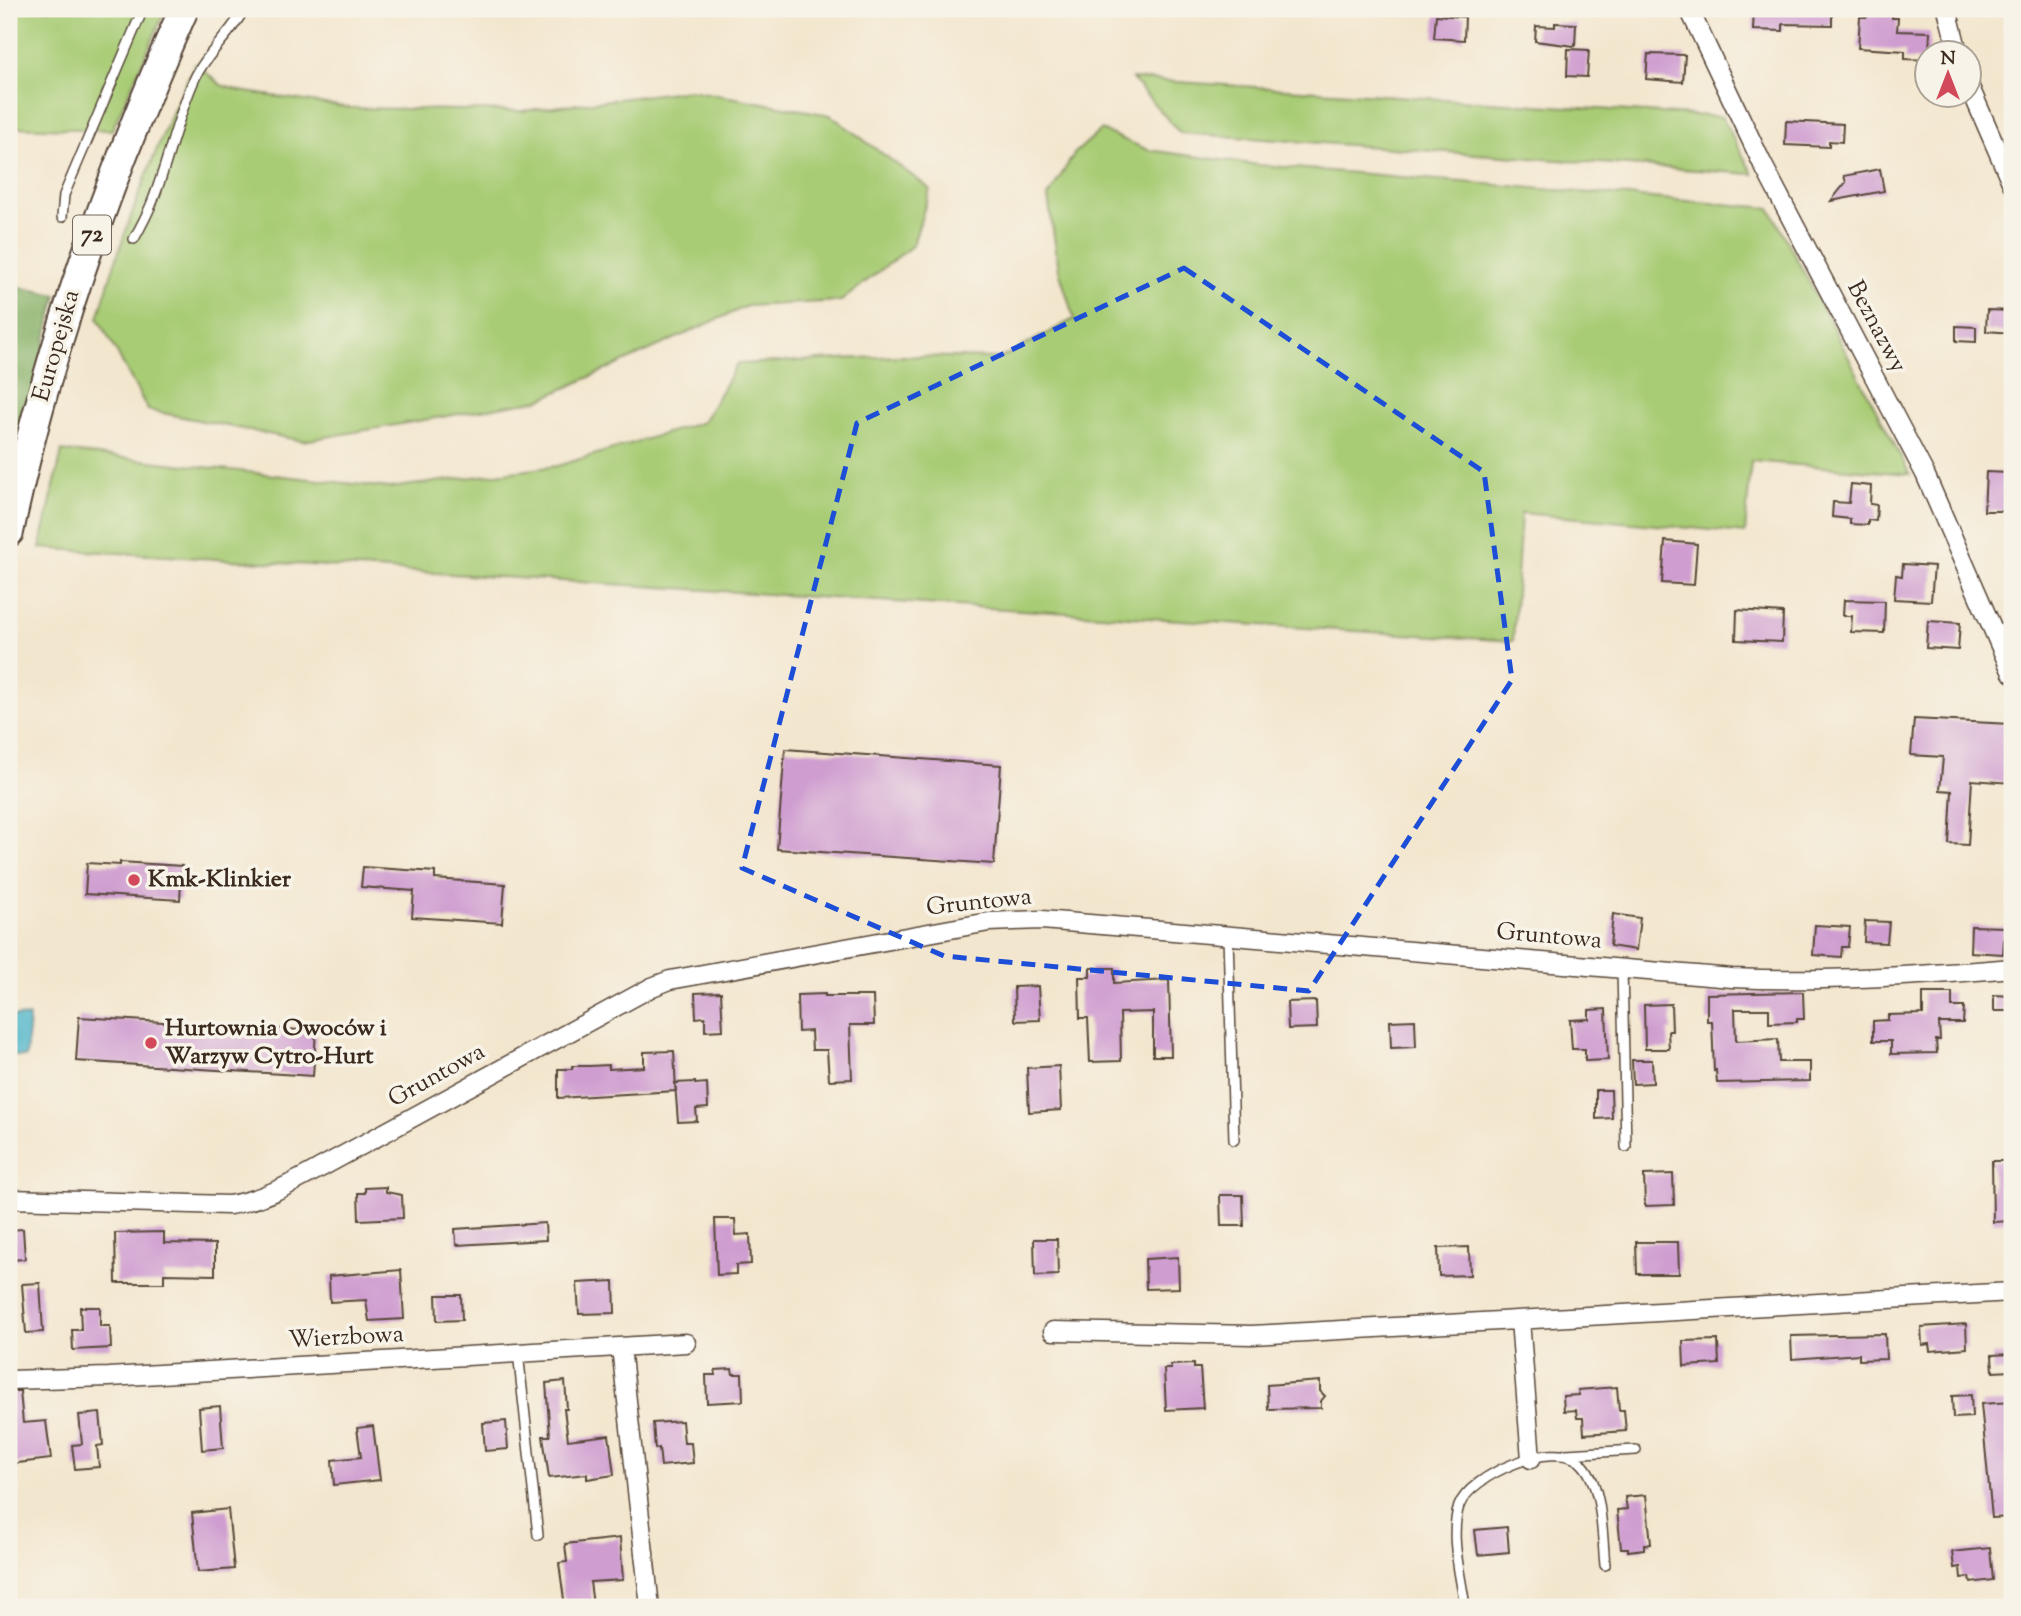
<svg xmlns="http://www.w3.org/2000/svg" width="2021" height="1616" font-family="'Sorts Mill Goudy',serif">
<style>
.green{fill:#a8cc75;stroke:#727b4a;stroke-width:2}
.forest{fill:#86b066;stroke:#606d42;stroke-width:2}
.water{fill:#4bb4c9;stroke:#436f74;stroke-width:2}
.building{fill:#cf9dd0}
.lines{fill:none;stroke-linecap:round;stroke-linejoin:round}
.service-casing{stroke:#574638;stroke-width:12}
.minor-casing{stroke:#574638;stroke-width:21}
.primary-casing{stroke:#574638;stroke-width:32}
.service{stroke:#fff;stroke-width:9}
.minor{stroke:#fff;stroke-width:18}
.primary{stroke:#fff;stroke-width:28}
.marked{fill:none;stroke:#1d4ed8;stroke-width:5;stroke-dasharray:14 9;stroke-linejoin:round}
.poi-dot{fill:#d1495b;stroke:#f7f3e8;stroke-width:2.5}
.labels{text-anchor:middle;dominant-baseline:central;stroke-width:7;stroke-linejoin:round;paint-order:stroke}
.shield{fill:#f7f3e8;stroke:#73665b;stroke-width:2}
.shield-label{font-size:23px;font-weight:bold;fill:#3b2a1e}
.street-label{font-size:24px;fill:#3b2a1e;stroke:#f7f3e8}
.poi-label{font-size:24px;font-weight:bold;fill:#3b2a1e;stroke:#f7f3e8;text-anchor:start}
</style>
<rect width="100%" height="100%" fill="#f7f3e8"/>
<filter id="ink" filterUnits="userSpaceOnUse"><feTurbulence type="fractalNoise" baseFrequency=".0143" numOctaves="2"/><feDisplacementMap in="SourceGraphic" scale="14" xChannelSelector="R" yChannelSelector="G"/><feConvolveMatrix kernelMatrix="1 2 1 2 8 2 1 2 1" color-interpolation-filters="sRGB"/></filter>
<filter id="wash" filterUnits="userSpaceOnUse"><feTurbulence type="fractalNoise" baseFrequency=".00686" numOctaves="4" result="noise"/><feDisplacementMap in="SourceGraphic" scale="28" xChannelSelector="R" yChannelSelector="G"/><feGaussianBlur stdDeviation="1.57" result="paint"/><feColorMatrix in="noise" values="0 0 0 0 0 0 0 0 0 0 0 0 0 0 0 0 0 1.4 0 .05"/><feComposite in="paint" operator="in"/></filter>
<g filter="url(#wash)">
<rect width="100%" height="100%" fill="#f3e6ce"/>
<path class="green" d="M9 9H166L112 130 9 127Z
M195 63 221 85 240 91 351 108 521 111 690 90 830 115 930 189 913 245 841 301 747 306 539 400 303 441 148 410 98 318C123 231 156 145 195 63Z
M1132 79 1722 117 1753 174 1180 133Z
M1101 130 1148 150 1259 165 1770 208 1910 474 1751 461 1745 533 1521 513 1513 641 40 548 62 451 389 488 557 466 703 422 737 364 900 356 1001 358 1074 319 1059 270 1048 197 1074 154Z"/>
<path class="forest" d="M9 285 57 295 9 481Z"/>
<path class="water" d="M9 1016 29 1017 26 1057 9 1055Z"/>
<g id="blocks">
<path class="building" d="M1754 9H1832V25L1783 24V31L1753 30Z
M1868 9H1893L1892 18H1898L1897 31 1930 32 1929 52H1927V60L1905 59V51L1858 48 1860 17H1867Z
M1436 15 1465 17 1464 40 1434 38Z
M1555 23 1576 24 1575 46 1535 41 1536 26 1555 27Z
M1568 49 1589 50 1587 77 1567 76Z
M1648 54 1685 55 1683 82 1646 79Z
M1786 121 1843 124 1842 142 1829 141V147L1785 145Z
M1880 169 1884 191 1831 201 1846 182 1844 176Z
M1987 310 2012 311V333L1986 331Z
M1956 326 1976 327V342L1956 341Z
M1986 472 2009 473V486H2012V511H1984Z
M1851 484 1871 486 1870 504 1877 505 1876 521 1868 520V525L1850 524V519L1832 517 1833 502 1849 503Z
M1665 541 1697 544 1694 585 1662 583Z
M1903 564 1934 566 1931 601 1894 599 1896 575 1902 576Z
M1844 600 1885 601 1884 633 1851 632 1852 616H1843Z
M1737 610 1783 613 1782 642 1736 640Z
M1928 621 1960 623 1958 650 1926 648Z
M1914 719 2010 724 2008 766H2012V783L1972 780 1968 845 1949 844 1952 791 1940 790 1943 757 1911 755Z
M785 749 1001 765 994 864 777 849Z
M120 862 182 866 180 900 85 894 87 863 120 865Z
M363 867 435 872V879L505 884 502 923 412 917 414 891 361 887Z
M1613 914 1640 918 1636 950 1610 946Z
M1865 921 1889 922 1887 943 1864 942Z
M1815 925 1850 927 1848 947H1842L1841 957 1813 955Z
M1971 926 2005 927 2003 954 1970 952Z
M1090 968H1114V983L1169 980 1171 1056H1153V1012L1120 1013 1121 1061 1090 1062 1088 1018H1080L1079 977H1090Z
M1038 986 1040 1020 1015 1021 1014 987Z
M721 992 723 1030 705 1031V1017L696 1018 695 993Z
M1803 992 1804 1019H1797V1022L1769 1023V1009H1735L1736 1041 1778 1039 1779 1062H1810V1081L1717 1083 1716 1070 1714 1071 1712 1021H1707V994Z
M1923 993H1952V1007H1964L1963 1023H1939L1940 1040H1936L1937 1053 1891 1054V1041H1873V1021L1888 1020V1015L1923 1014Z
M825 994V996H873L874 1025H850L852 1079 829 1080 827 1050H812L811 1031 798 1032 797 995Z
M1994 995 2012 996V1011H1994Z
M1316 1001 1317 1028 1288 1029 1287 1002Z
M1671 1004 1672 1031H1668L1669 1049H1645L1644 1005Z
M1606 1009 1608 1060 1585 1061V1049H1572L1570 1020 1589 1019V1010Z
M79 1017 316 1031 313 1076 76 1061Z
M1415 1020 1416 1047 1391 1048 1390 1021Z
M674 1051 676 1091 558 1098V1069H572V1066H589L609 1065V1069L644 1067V1052Z
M1632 1060H1652L1653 1083 1633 1084Z
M1059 1066 1061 1110 1029 1112 1027 1068Z
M695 1082V1084L707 1083 708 1108 696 1109 697 1121 678 1122 675 1083Z
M1596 1090H1611L1612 1118 1596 1119Z
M1992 1161H2009L2012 1221 1993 1222Z
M1673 1174 1674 1205 1645 1206 1644 1175Z
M386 1187V1192L402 1195 403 1218 359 1220 358 1193H365V1188Z
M1220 1195H1243L1244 1226H1221Z
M715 1219H735L736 1235 750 1234 751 1264 736 1265V1274L717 1275Z
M545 1223 546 1240 457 1245 456 1242 455 1229Z
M23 1229 25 1259 9 1260V1230Z
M164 1232V1243L215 1244V1275L164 1274V1283H116L115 1233Z
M1034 1239H1057L1058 1275 1035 1276Z
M1636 1242H1678L1679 1274H1637Z
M1469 1247 1470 1275 1439 1276 1438 1248Z
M1178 1257 1179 1288 1146 1289 1145 1259Z
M401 1270 404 1319 369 1321 366 1300 330 1302 329 1276Z
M614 1281 615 1313 579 1314 577 1283Z
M40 1283 43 1332 26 1333 22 1284Z
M436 1295H461L462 1320 437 1321Z
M80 1307H100V1326H110L111 1348 73 1350 72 1330H81Z
M1966 1324 1967 1348 1930 1351 1929 1344 1922 1345 1921 1327Z
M1885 1334 1886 1359 1859 1360V1354L1792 1359 1791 1336Z
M1718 1340 1719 1364 1684 1366 1683 1341Z
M2012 1354V1371L1993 1372 1992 1355Z
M1194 1364V1368H1200L1203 1408 1166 1410 1164 1369H1171V1365Z
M732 1369 733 1374H742L743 1401 707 1403 706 1375H716L715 1370Z
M565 1381 567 1409H564L568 1440 609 1435 614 1475 587 1479V1474L549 1478 543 1436H550L546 1383Z
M1320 1381V1391L1325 1396 1321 1401V1408L1268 1409 1267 1385Z
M1617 1387 1619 1410H1624L1626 1431 1584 1434 1583 1418H1577L1576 1410 1564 1411 1563 1396 1579 1395 1578 1390Z
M9 1391H20L23 1423 46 1421 51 1459 9 1464Z
M1971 1395 1972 1417 1953 1418 1952 1396Z
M2012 1402V1517L1992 1518 1981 1404Z
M220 1406 223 1448 202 1450 199 1408Z
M100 1413 103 1445 97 1446 99 1467 75 1469 72 1445 82 1444 79 1415Z
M506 1421 508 1449 485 1451 483 1423Z
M682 1421 684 1443H691L693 1463 661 1466 659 1448 655 1449 653 1423Z
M373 1426 380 1480 334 1485 332 1460 361 1457 357 1428Z
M1646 1495 1651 1544 1644 1545V1549L1628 1551V1548H1621L1617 1510 1627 1509 1625 1497Z
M228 1509 234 1569 198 1572 192 1513Z
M1507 1527 1509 1552 1478 1555 1475 1530Z
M620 1538 623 1580 590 1582 593 1605 565 1607 559 1563 567 1562 565 1544Z
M1990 1548 1993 1580 1971 1583 1970 1577 1961 1578 1960 1567 1954 1568 1952 1552Z"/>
</g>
</g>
<g filter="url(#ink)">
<use href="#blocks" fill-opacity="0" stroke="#574638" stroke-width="2"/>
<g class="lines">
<defs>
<path id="service" d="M62 217 64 195 143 9
M134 239C140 228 146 217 151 205 168 164 176 119 195 78 207 52 231 35 244 9
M1228 936 1234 1140
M1622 968 1626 1147
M518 1352 538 1535
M1566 1454 1636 1450
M1465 1607C1461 1576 1449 1536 1459 1506 1470 1475 1554 1439 1580 1462 1603 1482 1602 1537 1605 1565"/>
<path id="minor" d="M1689 9 1762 163 1925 474 2012 673
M1947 9 1958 52
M1968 83 2012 184
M9 1199 229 1205C262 1200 289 1185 318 1169L652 987 670 980 989 922 1042 920 1732 978C1826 982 1919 976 2012 968
M1520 1320 1531 1459
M1053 1331 1252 1335 2012 1292
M621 1347 650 1607
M9 1380 109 1377 686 1343"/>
<path id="primary" d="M9 532C47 351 108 178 184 9"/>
</defs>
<use href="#service" class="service-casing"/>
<use href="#minor" class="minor-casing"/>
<use href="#primary" class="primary-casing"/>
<use href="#service" class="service"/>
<use href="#minor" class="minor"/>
<use href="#primary" class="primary"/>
</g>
</g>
<path class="marked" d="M1184 268 1484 472 1512 680 1309 991 944 956 742 868 857 423Z"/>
<g class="poi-dot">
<circle cx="134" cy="880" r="7"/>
<circle cx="151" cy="1043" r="7"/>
</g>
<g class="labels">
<rect class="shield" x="73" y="215.5" width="38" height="39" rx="5"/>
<g class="shield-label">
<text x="92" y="235">72</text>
</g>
<g class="street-label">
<text transform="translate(1876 327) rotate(62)">Beznazwy</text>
<text transform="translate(57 346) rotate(-74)">Europejska</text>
<text transform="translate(979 903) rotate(-6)">Gruntowa</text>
<text transform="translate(1549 937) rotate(5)">Gruntowa</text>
<text transform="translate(437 1076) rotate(-29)">Gruntowa</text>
<text transform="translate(346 1338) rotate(-3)">Wierzbowa</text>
</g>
<g class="poi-label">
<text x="148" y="880">Kmk-Klinkier</text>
<text x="165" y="1029">Hurtownia Owoców i<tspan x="165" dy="28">Warzyw Cytro-Hurt</tspan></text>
</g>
</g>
<rect width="2021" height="1616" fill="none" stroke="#f7f3e8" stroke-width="35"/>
<g transform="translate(1948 74)"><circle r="33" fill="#f7f3e8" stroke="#aca397" stroke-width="2"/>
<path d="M0-5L12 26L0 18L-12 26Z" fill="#d1495b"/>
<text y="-10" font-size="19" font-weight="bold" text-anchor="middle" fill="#3b2a1e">N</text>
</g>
</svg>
